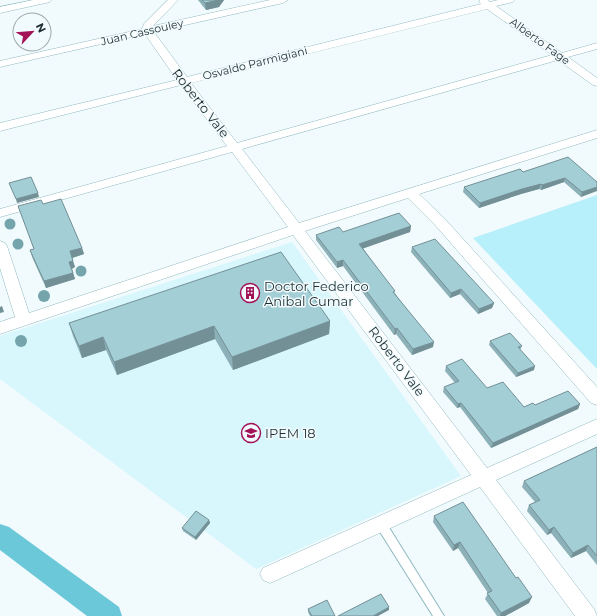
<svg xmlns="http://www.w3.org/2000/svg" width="597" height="616" font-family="Montserrat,sans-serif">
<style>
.built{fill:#d7f7fd}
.green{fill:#b7effa}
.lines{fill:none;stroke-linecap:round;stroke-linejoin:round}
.canal{fill:#6bc8d9;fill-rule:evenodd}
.service-casing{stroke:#8fb9c1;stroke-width:2}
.minor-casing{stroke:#8fb9c1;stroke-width:1}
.service{fill:#fff;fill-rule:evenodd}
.minor{fill:#fff;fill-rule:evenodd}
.tree{fill:#74a5ac}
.wall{fill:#8db1b8}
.shaded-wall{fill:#739096}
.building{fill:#a4ced6;stroke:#739096}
.labels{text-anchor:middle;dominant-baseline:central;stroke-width:3;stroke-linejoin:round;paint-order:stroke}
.far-street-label{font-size:11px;fill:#1e2f32;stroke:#f1fafc}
.street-label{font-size:13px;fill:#1e2f32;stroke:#f1fafc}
.poi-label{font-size:13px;fill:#1e2f32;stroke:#f1fafc;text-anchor:start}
</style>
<rect width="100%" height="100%" fill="#f1fafc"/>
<path class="built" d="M292 242 461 476 256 569 0 379V336Z"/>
<path class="green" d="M597 195V369L473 238Z"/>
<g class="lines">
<path class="canal" d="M0 524 9 527 119 607 122 616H87L0 550Z"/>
<defs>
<path id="service" d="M381 520 385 521 444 616H433L377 527 376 524 377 521Z"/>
<path id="minor" d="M33 0H52L50 2 0 13V7Z
M168 0H178L153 26 270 0H288L283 3 154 32 187 77 481 4 479 2 480 0H488L490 2 498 0H515L513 2 496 6 562 53 597 43V49L568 57 597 78V86L593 85 558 60 242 149 299 223 597 130V138L419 194 445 219 597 387V405L591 403 435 225 408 198 305 231 487 468 597 419V434L496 480 594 609 597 616H575L480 487 277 580 270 583 263 580 260 574 263 568 471 475 293 235 0 334V322L15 317 0 268V241L5 243 7 246 29 313 288 227 232 152 0 217V209L227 146 181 85 0 131V123L177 80 145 34 0 67V61L142 29 144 24ZM487 9 552 55 237 143 191 83Z"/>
</defs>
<use href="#service" class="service-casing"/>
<use href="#minor" class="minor-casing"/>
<use href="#service" class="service"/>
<use href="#minor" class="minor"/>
</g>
<g class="tree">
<circle cx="10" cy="224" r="5.5"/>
<circle cx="18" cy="244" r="5.5"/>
<circle cx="81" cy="271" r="5.5"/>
<circle cx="44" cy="296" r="6"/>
<circle cx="21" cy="341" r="6"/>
</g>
<path class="wall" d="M198 0H224L219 7 206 10Z
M523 172 597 182 581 197 564 182 541 190 539 189 521 194 479 208 463 192 464 187Z
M43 204 82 248 84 254 72 258 75 267 72 269 75 279 46 288 32 257 30 250 34 249 18 206Z
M411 226 410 232 363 248 433 347 412 355 396 334 394 335 343 266 337 268 316 240V235Z
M412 247 494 303 492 308 478 314 460 294 450 298 411 252Z
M330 321 329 334 233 370 215 339 117 375 106 350 82 358 73 336 69 323Z
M490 341 522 346 520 350 534 370 516 377 489 345Z
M446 366 487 388 524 407 535 405 580 404 578 409 491 448 460 407 457 408 443 392 444 387 455 383 445 371Z
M597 447V565L586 551 571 558 551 533 547 535 527 511 529 505 535 502 522 487 524 481Z
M434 516 529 603 505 616H497L485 599 488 593 458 548 453 551 433 522Z
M209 520 210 523 196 540 183 531 182 528Z
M308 609 335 616H310L308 612Z"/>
<path class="shaded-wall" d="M219 0H224L219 7 206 10 205 3Z
M565 178 564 182 541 190 542 185Z
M541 184 539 189 521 194 479 208 480 203 522 189Z
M597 187V191L581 197 582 192Z
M38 193 39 197 17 203 16 199Z
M411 226 410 232 359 250V244Z
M82 248 84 254 72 258 70 251Z
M343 260V266L337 268V262Z
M73 261 75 267 71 269 69 262Z
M73 273 75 279 46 288 44 281Z
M461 289 460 294 450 298 451 293Z
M494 303 492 308 478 314 479 309Z
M2 306 4 312 0 313V307Z
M330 321 329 334 233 370 232 357Z
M214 326 215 339 117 375 114 362Z
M397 328 396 334 394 335 395 329Z
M103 337 106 350 82 358 79 346Z
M434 342 433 347 412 355 413 349Z
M535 366 534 370 516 377 518 373Z
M461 403 460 407 457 408 458 404Z
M580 404 578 409 491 448 493 443Z
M209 520 210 523 196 540 195 537Z
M554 527 551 533 547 535 549 530Z
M460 542 458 548 453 551 454 545Z
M588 545 586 551 571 558 573 553Z
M532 597 529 603 505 616H500L501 613Z
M389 607V610L378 616H373Z"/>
<path class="building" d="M202 0H219L205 3Z
M568 157 597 182V187L582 192 565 178 542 185 541 184 522 189 480 203 464 187 520 169 523 172Z
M31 177 38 193 16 199 9 183Z
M61 199 82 248 70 251 73 261 69 262 73 273 44 281 30 250 34 249 18 206 41 200 43 204Z
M399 213 411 226 359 244 395 291 393 292 434 342 413 349 397 328 395 329 343 260 337 262 316 235 339 227 343 232Z
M435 239 494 303 479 309 461 289 451 293 412 247Z
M281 252 330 321 232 357 214 326 114 362 103 337 79 346 69 323Z
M510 333 522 346 518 347 535 366 518 373 490 341Z
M462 359 487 388 503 382 524 407 533 403 535 405 568 391 580 404 493 443 461 403 458 404 444 387 459 381 446 366Z
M597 447V556L588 545 573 553 554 527 549 530 529 505 540 500 524 481Z
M463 502 516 578 518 577 532 597 501 613 487 593 492 591 460 542 454 545 434 516Z
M196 511 209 520 195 537 182 528Z
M381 594 389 607 373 616H338Z
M327 600 335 616H312L308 609Z"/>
<defs>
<symbol id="building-ring" viewBox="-11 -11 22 22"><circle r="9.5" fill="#f1fafc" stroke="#a31256" stroke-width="1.5"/><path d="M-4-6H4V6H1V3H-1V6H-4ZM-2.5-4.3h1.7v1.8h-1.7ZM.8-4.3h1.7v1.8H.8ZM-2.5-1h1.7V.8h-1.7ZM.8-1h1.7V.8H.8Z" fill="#a31256"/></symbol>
<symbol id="school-ring" viewBox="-11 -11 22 22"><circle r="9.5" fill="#f1fafc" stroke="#a31256" stroke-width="1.5"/><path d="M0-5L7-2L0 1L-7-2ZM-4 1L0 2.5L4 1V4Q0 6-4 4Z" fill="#a31256"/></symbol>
</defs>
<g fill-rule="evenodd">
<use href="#building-ring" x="239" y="282" width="22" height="22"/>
<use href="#school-ring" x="240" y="422" width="22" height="22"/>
</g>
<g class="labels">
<g class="far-street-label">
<text transform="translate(142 32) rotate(-13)">Juan Cassouley</text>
<text transform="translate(540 41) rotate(36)">Alberto Fage</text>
<text transform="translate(255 63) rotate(-14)">Osvaldo Parmigiani</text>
</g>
<g class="street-label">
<text transform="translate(201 103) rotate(52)">Roberto Vale</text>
<text transform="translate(397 361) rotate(53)">Roberto Vale</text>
</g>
<g class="poi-label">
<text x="264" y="286">Doctor Federico<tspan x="264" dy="15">Anibal Cumar</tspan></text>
<text x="265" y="433">IPEM 18</text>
</g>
</g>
<g transform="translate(32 32) rotate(64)"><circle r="19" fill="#f1fafc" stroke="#9da9ab"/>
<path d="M0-3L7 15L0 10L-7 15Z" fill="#a31256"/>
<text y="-6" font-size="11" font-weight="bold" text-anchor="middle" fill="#1e2f32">N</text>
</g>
</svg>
